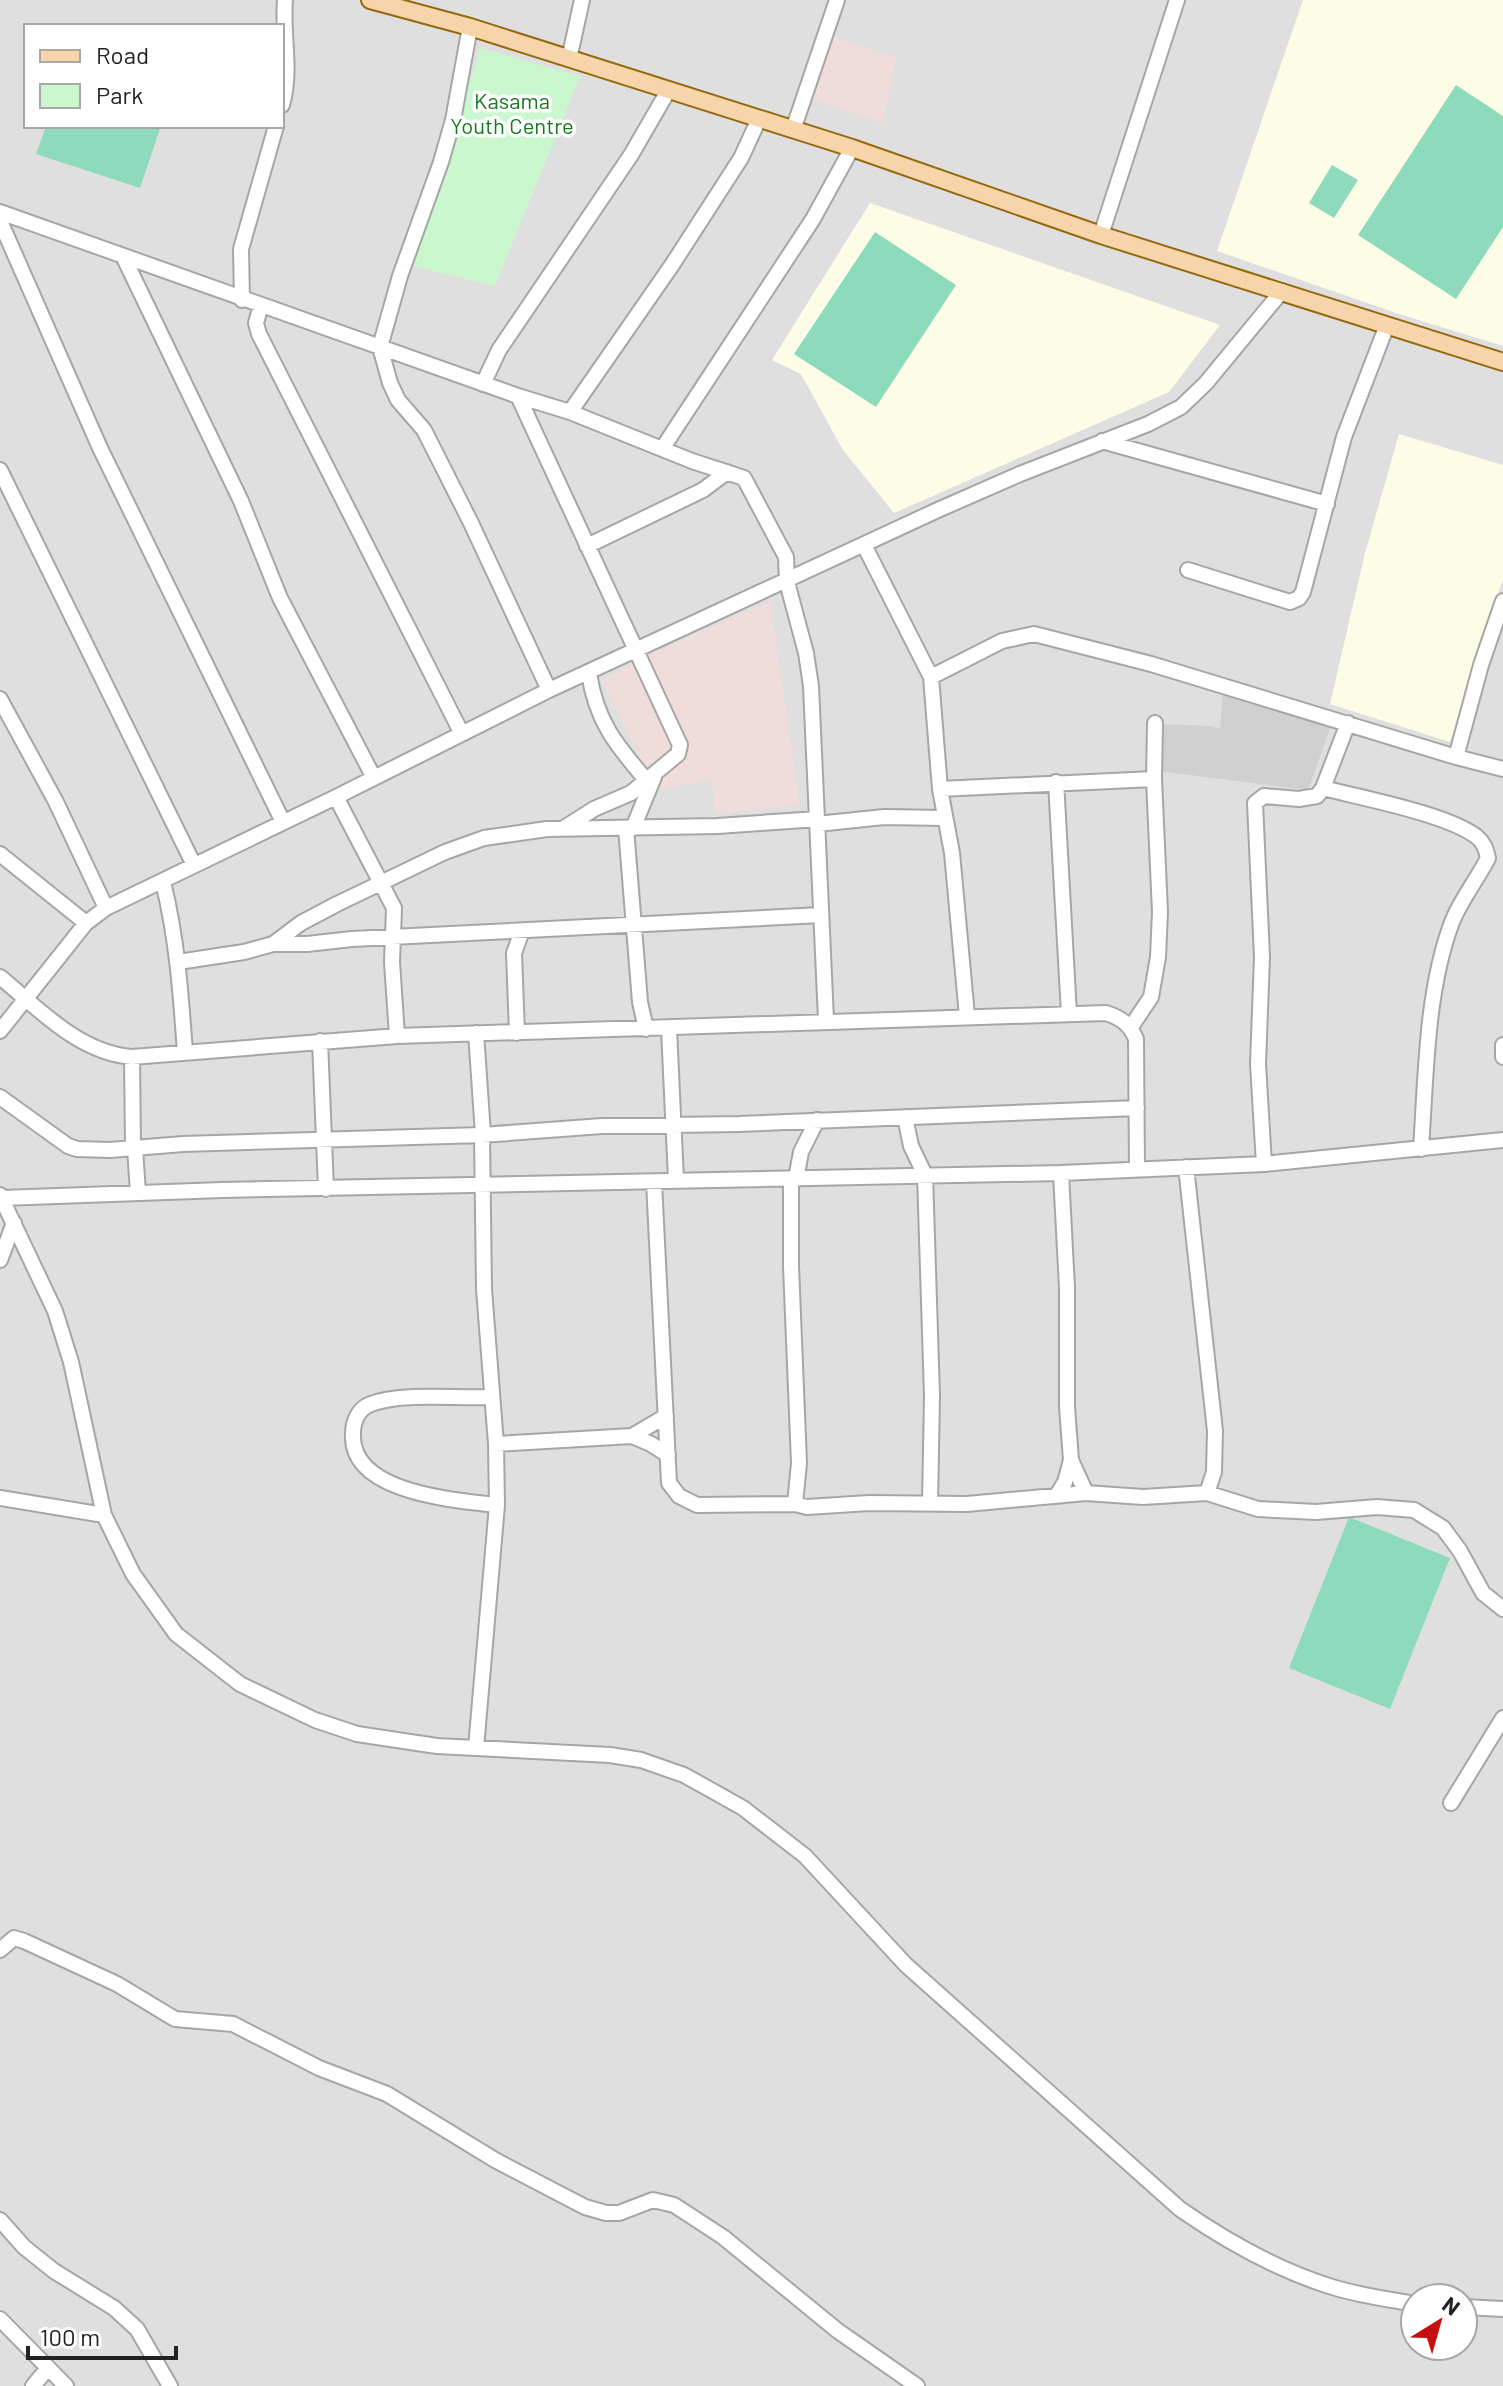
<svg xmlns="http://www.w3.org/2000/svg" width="1503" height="2386" font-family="Barlow,sans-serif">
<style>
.residential{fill:#e0dfdf;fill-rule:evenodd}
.commercial{fill:#f0dcdb}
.education{fill:#fdfde7}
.religious{fill:#d0d0d0}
.park{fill:#cbf7cf}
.pitch{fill:#8edabd}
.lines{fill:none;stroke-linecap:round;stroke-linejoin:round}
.minor-casing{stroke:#a6a6a6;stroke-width:18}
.major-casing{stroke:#95680b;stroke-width:20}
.minor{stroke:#fff;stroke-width:14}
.major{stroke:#f6d5aa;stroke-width:16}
.labels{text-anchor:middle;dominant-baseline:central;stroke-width:7;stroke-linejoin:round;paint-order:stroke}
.park-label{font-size:22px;fill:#147b1d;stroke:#fff}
</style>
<rect width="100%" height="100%" fill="#f1efe9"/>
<path class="residential" d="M0 0H1503V2386H0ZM26 26H282V126H26ZM1415 2298H1463V2346H1415Z"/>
<path class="commercial" d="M831 37 896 57 883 123 809 99Z
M770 602 800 805 715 814 712 779 656 790 602 680 658 650Z"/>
<path class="education" d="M1303 0H1503V346L1399 314 1217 251Z
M870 203 1220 325 1169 392 894 513 843 450 801 374 772 360Z
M1399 434 1503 465V579L1450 742 1330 704 1365 553Z"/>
<path class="religious" d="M1223 690 1331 726 1308 790 1159 771V724L1210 726 1220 729Z"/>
<path class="park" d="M481 48 580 76 495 286 409 265Z"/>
<path class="pitch" d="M1456 85 1503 116V227L1456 299 1358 235Z
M46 126H161L140 188 36 154Z
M1332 165 1358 180 1334 218 1309 203Z
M875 232 956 285 876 407 794 354Z
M1349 1517 1450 1558 1390 1709 1289 1668Z"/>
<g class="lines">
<defs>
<path id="minor" d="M470 27 453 120 441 162 400 276 380 347 390 383 398 400 424 430 471 523 549 690
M569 59 582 0
M282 105C292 69 282 36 285 0
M793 130 837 0
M0 212 518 396 680 745 678 754 631 793 594 809 564 828
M0 221 100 448 283 822
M1101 235 1177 0
M124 258 241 501 280 598 374 778
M242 300 241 249 276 126
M261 305 256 323 259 334 461 732
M483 384 499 350 631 155 668 91
M518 396 570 412 692 461 744 478 786 557 787 582 806 653 811 686 826 1020
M570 412 672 265 741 158 759 119
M1102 441 1327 504
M662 449 813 219 852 148
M0 470 194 865
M864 545 931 677 940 789 952 853 967 1016
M587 546 703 490 727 472
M1188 570 1290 602 1299 598 1303 592 1344 437 1387 325
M589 673C596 721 616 745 647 781
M931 677 1002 641 1034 634 1151 664 1456 757 1503 769
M0 699 56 802 106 908
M1456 757 1481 665 1503 601
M1056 782 1069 1014
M1323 788C1361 798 1448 814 1477 837 1484 843 1486 849 1488 858 1477 880 1461 899 1452 922 1426 991 1426 1076 1421 1149
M940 789 1154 779
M336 797 394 908 392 962 397 1036
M817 824 884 817 945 818
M626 828 640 1002 646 1029
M633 828 654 777
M0 854 86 923
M163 882C177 938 181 995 185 1053
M273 944 301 923 337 904 445 852 484 838 547 829 718 826 817 819
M178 962 244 952 273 944H307L352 939 821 915
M0 977C39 1009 79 1053 132 1057L397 1036 1106 1013C1121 1018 1130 1024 1136 1039L1137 1169
M1131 1027 1151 997 1158 957 1160 912 1154 779 1155 723
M669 1029 676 1180
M0 1031 86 923 106 908 336 797 549 690 940 509 1020 474 1148 424 1181 407 1206 383 1282 291
M476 1033 483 1134
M517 1033 514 953 522 931
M320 1041 326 1189
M1503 1045V1057
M132 1057 133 1148
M0 1097 68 1146 77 1149 110 1150 183 1144 482 1135 602 1126 739 1124 1137 1108
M905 1117 911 1146 925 1175 932 1396 930 1503
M135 1148 138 1193
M1264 1164 1258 1064 1262 957 1255 803 1264 796 1299 799 1317 796 1323 788 1348 723
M1186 1167 1215 1431 1214 1472 1207 1493
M796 1179 801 1152 817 1120
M654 1182 669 1483 679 1496 697 1505 795 1504 799 1463 791 1266V1179
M0 1195 55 1311 71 1362 104 1515 133 1574 176 1634 240 1684 315 1720 357 1734 437 1746 610 1755 641 1760 684 1775 743 1808 805 1856 906 1965 1180 2209C1226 2241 1276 2269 1329 2286 1356 2295 1387 2299 1415 2304
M2 1198 222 1190 1061 1173 1264 1164 1503 1140
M0 1260 14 1223
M492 1397C458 1399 401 1392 371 1404 359 1408 353 1421 353 1433 349 1493 454 1500 497 1505
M632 1436 666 1416
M496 1444 632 1436 651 1444 668 1455
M1071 1460 1086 1493
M1057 1495 1065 1482 1071 1460 1067 1407V1288L1061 1173
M0 1498 104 1515
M795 1504 807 1507 869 1503 967 1504 1086 1493 1143 1497 1207 1493 1258 1509 1316 1512 1377 1507 1414 1510 1443 1528 1460 1551 1483 1593 1503 1609
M476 1748 497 1505 496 1444 484 1289 482 1135
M1451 1803 1503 1718
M0 1950 14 1938 24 1941 117 1984 175 2019 233 2024 319 2068 387 2094 495 2160 585 2207 606 2213H619L653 2200 674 2205 723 2237 838 2331 917 2386
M0 2220 24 2247 54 2271 114 2308 137 2329 170 2386
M1463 2307 1503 2309
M0 2319 66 2386
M33 2386 48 2368"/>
<path id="major" d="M370 0 470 27 852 148 1101 235 1503 362"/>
</defs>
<use href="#minor" class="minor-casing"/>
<use href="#major" class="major-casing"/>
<use href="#minor" class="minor"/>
<use href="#major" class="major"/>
</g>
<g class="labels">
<g class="park-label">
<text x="512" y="100">Kasama<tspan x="512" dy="25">Youth Centre</tspan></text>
</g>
</g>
<rect x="24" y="24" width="260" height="104" fill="#ffffff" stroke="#a7a7a7" stroke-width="2"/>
<rect x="40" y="50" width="40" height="12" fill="#f6d5aa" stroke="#a7a7a7" stroke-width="2"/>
<text x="96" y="64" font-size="24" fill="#222222">Road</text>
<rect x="40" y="84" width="40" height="24" fill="#cbf7cf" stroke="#a7a7a7" stroke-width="2"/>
<text x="96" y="104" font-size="24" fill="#222222">Park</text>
<g transform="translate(1439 2322) rotate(37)"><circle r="38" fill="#ffffff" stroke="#a7a7a7" stroke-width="2"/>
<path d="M0-6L14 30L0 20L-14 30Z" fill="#c5100f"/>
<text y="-12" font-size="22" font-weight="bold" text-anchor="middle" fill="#222222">N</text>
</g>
<path d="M28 2346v12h148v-12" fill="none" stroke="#222222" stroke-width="4"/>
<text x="40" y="2346" font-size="24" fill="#222222" stroke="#ffffff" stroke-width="6" paint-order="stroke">100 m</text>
</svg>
